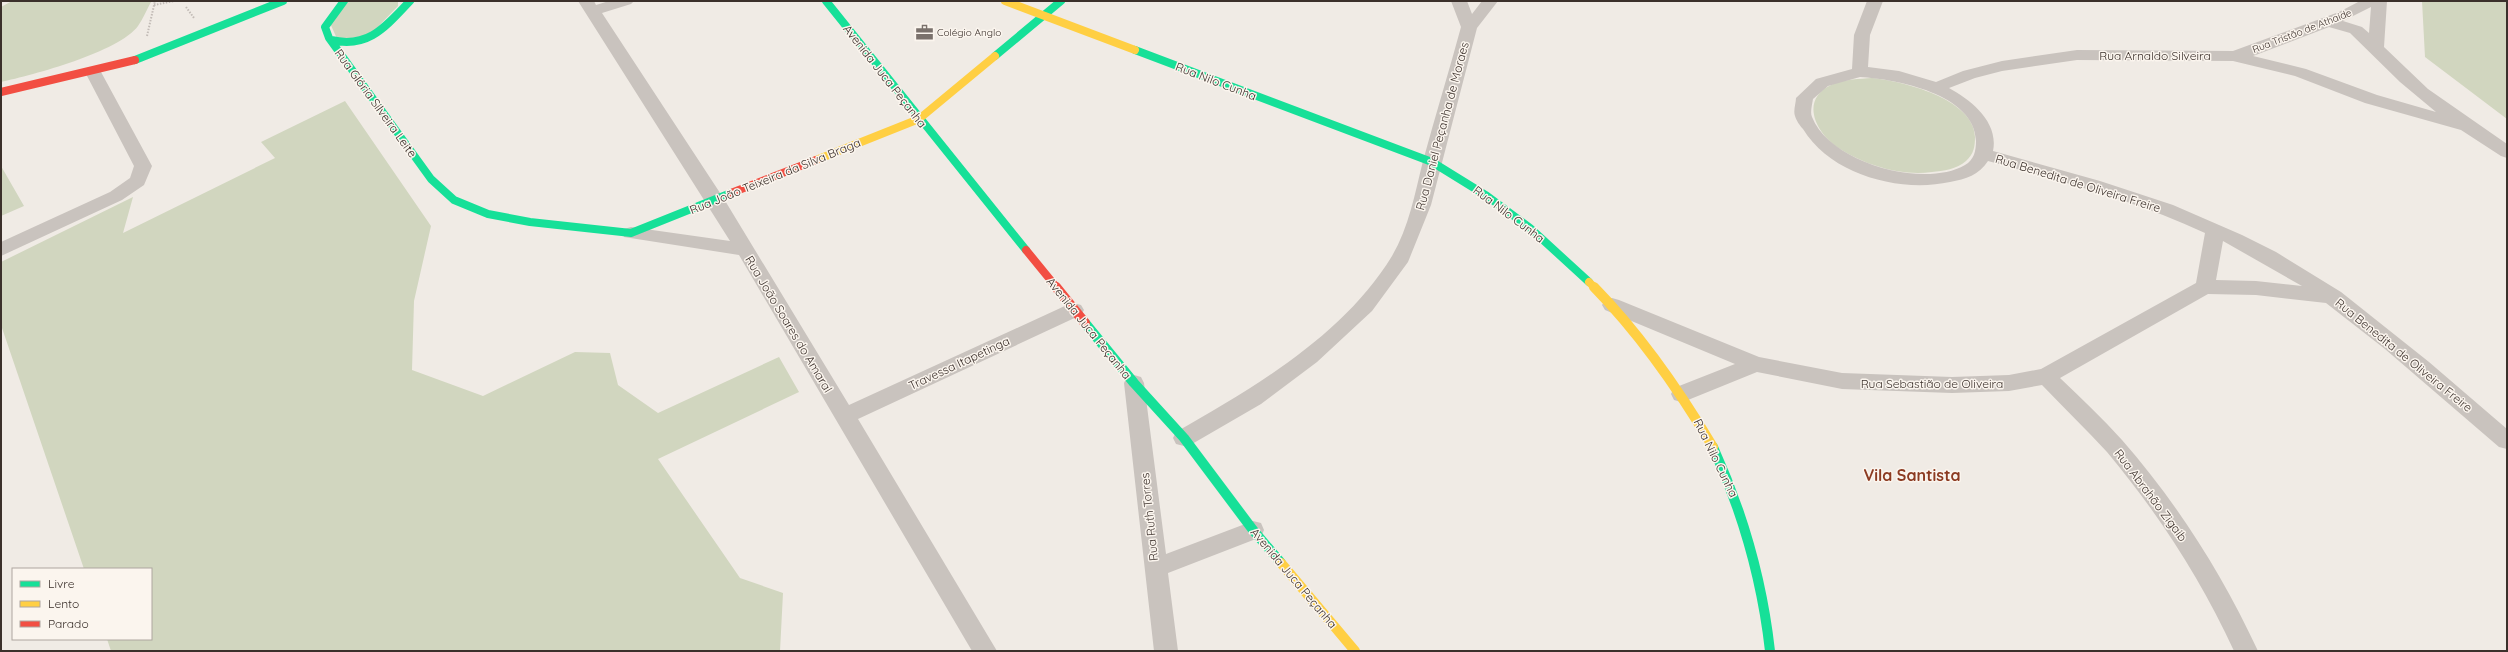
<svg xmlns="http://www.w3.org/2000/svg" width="2508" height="652" font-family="Quicksand,sans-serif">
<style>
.green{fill:#d1d6bf}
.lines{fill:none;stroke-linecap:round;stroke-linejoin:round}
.path{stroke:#c2bbb6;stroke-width:2;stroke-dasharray:1.5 1.5;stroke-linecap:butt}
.street{fill:#c9c3be;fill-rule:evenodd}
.fast-far1{stroke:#16e098;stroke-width:8}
.fast{stroke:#16e098;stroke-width:10}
.slow-far1{stroke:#ffcf43;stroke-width:8}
.slow{stroke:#ffcf43;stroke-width:10}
.jam-far1{stroke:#f24e42;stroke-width:8}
.jam{stroke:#f24e42;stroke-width:10}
.labels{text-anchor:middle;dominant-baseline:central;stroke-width:3;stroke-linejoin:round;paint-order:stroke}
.far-street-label{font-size:10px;fill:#3b302b;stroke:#fbf5ee}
.far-poi-label{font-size:10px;fill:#3b302b;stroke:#fbf5ee;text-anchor:start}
.street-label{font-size:12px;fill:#3b302b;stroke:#fbf5ee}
.district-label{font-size:16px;font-weight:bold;fill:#8c3b22;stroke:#fbf5ee}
</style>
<rect width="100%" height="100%" fill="#f0ebe5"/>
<path class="green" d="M12 1H151V2C147 9 143 19 138 26 119 52 33 75 1 82V7Z
M348 1H398V6L369 36 339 43 329 21Z
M2422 1H2507V119L2425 57Z
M1872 78C1901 81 1974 98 1975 137 1975 146 1974 154 1966 161 1957 169 1943 171 1932 172 1901 176 1867 166 1840 149 1816 134 1798 99 1833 84 1846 79 1859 79 1872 78Z
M345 101 431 226 414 301 412 370 483 396 575 352 610 353 618 385 658 413 779 357 799 392 658 459 740 578 783 593 780 651H111L107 639H151V569H84L1 325V262L133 197 123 233 275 158 261 142Z
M1 166 24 206 1 216Z"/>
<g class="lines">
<path class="path" d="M154 5 174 1
M186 7 194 18
M147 36 155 1"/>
<path class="street" d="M578 1H594L596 5 609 1H634L631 4 602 13 724 199 849 405 1067 305 1074 303 1081 305 1084 310 1081 315 858 419 997 651H972L739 255 624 237 622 233 624 229 631 227 730 241Z
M1451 1H1467L1472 14 1482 1H1498L1477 28 1431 205 1408 262 1372 311 1317 362 1261 404 1192 444 1184 446 1176 444 1173 438 1176 432C1255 387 1344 335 1392 256 1409 227 1415 193 1423 161 1435 116 1449 72 1461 27Z
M1867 1H1883L1870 35 1868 67 1899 71 1936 82 1963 71 2002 61 2077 50 2233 51 2339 12 2360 1H2387L2384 47 2428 89 2507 144V158L2501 156 2461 130 2365 103 2295 76 2233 61 2077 60 2002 71 1975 78 1949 88C1971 100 1999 122 1993 151L2100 181 2173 205 2242 235 2276 252 2341 292 2429 362 2507 429V449L2499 447 2385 349 2326 303 2256 295 2208 294 2060 378C2081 398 2102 418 2122 440 2178 504 2222 574 2258 651H2234C2201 579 2158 513 2107 452 2086 429 2063 407 2042 385L2009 391 1952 393 1842 389 1757 372 1688 400 1681 402 1674 400 1671 394 1674 388 1735 364 1605 310 1602 305 1605 300 1612 298 1619 300 1759 357 1842 373 1952 377 2009 375 2041 369 2196 283 2205 233C2136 201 2062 181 1988 161 1979 175 1966 179 1950 182 1900 193 1831 175 1803 129 1800 126 1796 120 1795 116 1793 111 1796 103 1796 98L1816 79 1852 69 1854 35ZM2371 7 2369 33 2362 27 2343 21ZM2329 27 2350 33 2400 82 2436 112 2377 95 2306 69 2253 56ZM1860 77C1896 79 1975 94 1976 141 1976 151 1974 160 1965 165 1924 189 1830 163 1812 117 1810 113 1812 105 1813 99L1828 86ZM2223 241 2302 286 2256 281 2216 280Z
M93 67 101 72 152 166 144 185 122 200 1 256V242L110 192 130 178 134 166 85 72Z
M1134 375 1141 377 1144 383 1166 554 1253 521 1261 523 1264 530 1261 537 1168 573 1178 651H1154L1124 383 1127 377Z"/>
<path class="fast-far1" d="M344 1 325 27 329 38 431 179 454 200 488 214 530 222 631 233 731 193
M826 1 1026 250
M331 40C369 49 386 26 410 1
M1135 50 1432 162 1487 196 1530 228 1589 282
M995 56 1061 1
M135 60 283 1"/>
<path class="fast" d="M1085 323 1134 383 1184 438 1253 530 1281 563
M1713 447C1743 513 1762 579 1770 651"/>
<path class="slow-far1" d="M1005 1 1135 50
M816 160 919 119 995 56
M1589 282 1595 288"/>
<path class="slow" d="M1594 287C1641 335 1679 390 1713 447
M1281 563 1355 651"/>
<path class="jam-far1" d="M1 92 135 60
M731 193 816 160
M1026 250 1057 288"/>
<path class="jam" d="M1056 287 1085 323"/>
</g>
<defs>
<symbol id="office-bare" viewBox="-9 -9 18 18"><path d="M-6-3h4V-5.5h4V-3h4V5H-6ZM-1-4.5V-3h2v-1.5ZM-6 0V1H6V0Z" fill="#7a716c" stroke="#fbf5ee" stroke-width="2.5" paint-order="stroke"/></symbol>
</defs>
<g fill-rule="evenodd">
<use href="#office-bare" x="912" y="20" width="25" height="25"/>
</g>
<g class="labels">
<g class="far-street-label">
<text transform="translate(2302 31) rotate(-21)">Rua Tristão de Athaide</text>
</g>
<g class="far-poi-label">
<text x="937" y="32">Colégio Anglo</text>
</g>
<g class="street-label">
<text x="2155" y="55">Rua Arnaldo Silveira</text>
<text transform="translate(885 76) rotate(52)">Avenida Juca Peçanha</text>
<text transform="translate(1216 81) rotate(21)">Rua Nilo Cunha</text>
<text transform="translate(376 103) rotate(54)">Rua Glória Silveira Leite</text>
<text transform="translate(1442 126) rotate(-75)">Rua Daniel Peçanha de Moraes</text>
<text transform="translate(775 176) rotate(-22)">Rua João Teixeira da Silva Braga</text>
<text transform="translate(2078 183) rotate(17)">Rua Benedita de Oliveira Freire</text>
<text transform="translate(1509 214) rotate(37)">Rua Nilo Cunha</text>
<text transform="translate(789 324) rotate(59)">Rua João Soares do Amaral</text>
<text transform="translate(1089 328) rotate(51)">Avenida Juca Peçanha</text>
<text transform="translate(2404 355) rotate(39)">Rua Benedita de Oliveira Freire</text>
<text transform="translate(959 363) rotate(-25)">Travessa Itapetinga</text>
<text x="1932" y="383">Rua Sebastião de Oliveira</text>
<text transform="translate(1716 458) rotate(64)">Rua Nilo Cunha</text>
<text transform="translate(2151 495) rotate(53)">Rua Abrahão Zigaib</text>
<text transform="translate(1149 517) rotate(-96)">Rua Ruth Torres</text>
<text transform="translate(1294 578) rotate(50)">Avenida Juca Peçanha</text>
</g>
<g class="district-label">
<text x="1912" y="475">Vila Santista</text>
</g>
</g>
<rect width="2508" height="652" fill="none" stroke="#3b302b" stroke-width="4"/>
<rect x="12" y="568" width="140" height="72" fill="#fbf5ee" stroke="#aea6a0"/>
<rect x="20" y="581" width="20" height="6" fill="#16e098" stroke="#aea6a0"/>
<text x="48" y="588" font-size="12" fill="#3b302b">Livre</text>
<rect x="20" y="601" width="20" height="6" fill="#ffcf43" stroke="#aea6a0"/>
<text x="48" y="608" font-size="12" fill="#3b302b">Lento</text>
<rect x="20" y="621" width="20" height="6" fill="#f24e42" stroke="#aea6a0"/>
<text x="48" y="628" font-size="12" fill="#3b302b">Parado</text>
</svg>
